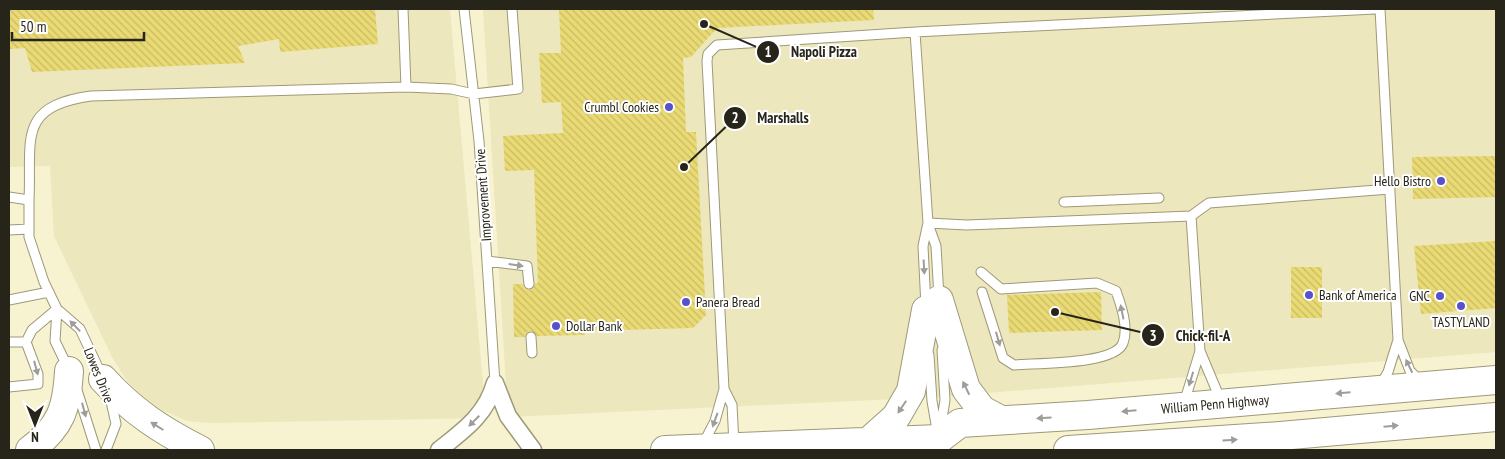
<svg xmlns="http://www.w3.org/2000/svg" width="1505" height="459" font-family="'PT Sans Narrow',sans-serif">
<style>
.built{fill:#ede7bd}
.building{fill:url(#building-back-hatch)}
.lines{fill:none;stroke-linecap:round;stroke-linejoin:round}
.service-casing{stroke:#9e9979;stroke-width:11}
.minor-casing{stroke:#9e9979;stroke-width:19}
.trunk-casing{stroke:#9e9979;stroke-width:30}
.service{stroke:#fff;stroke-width:9}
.minor{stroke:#fff;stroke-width:16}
.trunk{stroke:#fff;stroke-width:28}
.oneway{fill:#9e9d98}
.poi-dot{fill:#5851c9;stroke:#fff;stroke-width:2}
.labels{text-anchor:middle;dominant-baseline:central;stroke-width:4;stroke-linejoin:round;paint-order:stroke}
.poi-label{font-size:14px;fill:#272519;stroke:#fff;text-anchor:end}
.street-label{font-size:14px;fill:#272519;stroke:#fff}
.leader{fill:none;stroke:#272519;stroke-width:2}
.callout-dot{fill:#272519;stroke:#fff;stroke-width:2}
.mark-label{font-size:15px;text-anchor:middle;font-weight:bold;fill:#fff}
.callout-label{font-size:15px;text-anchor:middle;font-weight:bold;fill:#272519;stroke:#fff;stroke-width:4;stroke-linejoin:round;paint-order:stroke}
</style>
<defs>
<pattern id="building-back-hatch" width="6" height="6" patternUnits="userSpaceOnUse" patternTransform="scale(1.25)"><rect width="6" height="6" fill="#e9da74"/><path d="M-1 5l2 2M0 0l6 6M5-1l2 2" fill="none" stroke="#c8bb64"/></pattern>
</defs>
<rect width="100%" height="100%" fill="#f7f2d0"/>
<path class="built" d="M9 9H450L486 418 213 423 187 421 162 410 141 396 125 378 112 357 54 236 50 166 9 167Z
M483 9H1496V352L938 397 508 417Z"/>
<path class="building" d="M9 9H375L378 44 280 52 279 39 238 46 245 63 32 72 25 48 9 49Z
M559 9H873L874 20 717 28 691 57 683 58 686 132H696L706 315 693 328 585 331V335L537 336 531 331 527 332 525 337H514L513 284H523L524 288 529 290 533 289 535 283H538L534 170 505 171 503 136 563 133 561 102 542 103 539 53H561Z
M1496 156V197L1413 199 1412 157Z
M1496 241V308L1421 314 1414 246Z
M1291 267H1322V318H1291Z
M1101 292 1102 330 1009 333 1007 295Z"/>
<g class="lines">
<defs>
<path id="service" d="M403 9 406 87
M464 9 479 141 495 383
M1380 9 1398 340 1410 371 1421 382
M915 32 928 223 923 246 926 307
M9 197 29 200V237L44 282 57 309 80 329 103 378
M29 200C32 141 16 106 91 96L406 87 451 89 474 94 518 89 512 9
M1064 202 1159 198
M1191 216 1200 351 1221 401
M928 223 967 225 1191 216 1209 203 1390 189
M928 224 936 246 939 297
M9 230 29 229
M487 261 527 266 529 284
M981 272 1001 289 1097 283 1116 291C1121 305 1129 328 1123 343 1115 365 1036 363 1014 365L1003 358 982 292
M9 300 49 292
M57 309 55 341 68 368
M531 337 532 353
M9 342H26L38 374V384L9 387
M26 342 32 330 57 309
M929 355 932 401 938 436
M1381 384 1388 372 1398 340
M76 387 96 450
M724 389 732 405 734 444
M1184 403 1200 351
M940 431 945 400 942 350
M703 444 715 421 724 389 707 61 708 54 717 45 915 32 1375 9
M106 450 116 424 110 397"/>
<path id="minor" d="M495 383 508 416 533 450
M439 450C464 430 486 415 495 383"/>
<path id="trunk" d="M939 300 966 389 982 410 1001 420
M103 379C133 412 161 430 200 450
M868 442 896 417 911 391 926 310
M30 450C61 427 67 408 69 371
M665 450 939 439 960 423 1088 415 1496 380
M1068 450 1280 436 1496 417"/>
</defs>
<use href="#service" class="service-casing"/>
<use href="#minor" class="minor-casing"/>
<use href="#trunk" class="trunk-casing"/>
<use href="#service" class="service"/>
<use href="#minor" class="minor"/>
<use href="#trunk" class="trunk"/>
</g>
<defs><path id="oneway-solid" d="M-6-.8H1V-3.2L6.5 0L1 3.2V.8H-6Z" transform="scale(1.25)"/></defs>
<g class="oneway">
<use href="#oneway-solid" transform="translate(516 265) rotate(8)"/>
<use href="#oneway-solid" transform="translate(924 267) rotate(87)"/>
<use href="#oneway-solid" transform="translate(1122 312) rotate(-102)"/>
<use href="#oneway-solid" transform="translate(75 326) rotate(-134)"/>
<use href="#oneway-solid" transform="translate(998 339) rotate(74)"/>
<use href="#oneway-solid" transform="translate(1409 366) rotate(-116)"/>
<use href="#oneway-solid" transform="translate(36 368) rotate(75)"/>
<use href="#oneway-solid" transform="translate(1191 379) rotate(107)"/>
<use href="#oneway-solid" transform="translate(966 388) rotate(-116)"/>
<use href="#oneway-solid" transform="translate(1343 393) rotate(175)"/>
<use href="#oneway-solid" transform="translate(902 407) rotate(124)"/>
<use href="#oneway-solid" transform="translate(84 410) rotate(75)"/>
<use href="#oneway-solid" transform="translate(1129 411) rotate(175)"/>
<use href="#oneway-solid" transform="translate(1044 418) rotate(176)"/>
<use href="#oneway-solid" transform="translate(715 420) rotate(110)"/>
<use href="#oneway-solid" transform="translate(474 421) rotate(135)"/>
<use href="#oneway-solid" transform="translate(157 426) rotate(-148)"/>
<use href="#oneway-solid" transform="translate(1391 426) rotate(-5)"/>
<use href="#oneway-solid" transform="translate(1230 440) rotate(-4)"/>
</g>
<g class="poi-dot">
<circle cx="669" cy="107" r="5"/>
<circle cx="1441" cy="181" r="5"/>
<circle cx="1309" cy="295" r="5"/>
<circle cx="1440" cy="296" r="5"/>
<circle cx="686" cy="302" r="5"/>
<circle cx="1461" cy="306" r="5"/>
<circle cx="556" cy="326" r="5"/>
</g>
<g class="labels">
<g class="poi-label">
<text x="659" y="107">Crumbl Cookies</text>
<text x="1431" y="181">Hello Bistro</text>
<text x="1319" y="295" text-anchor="start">Bank of America</text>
<text x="1430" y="296">GNC</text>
<text x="696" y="302" text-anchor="start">Panera Bread</text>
<text x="1461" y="322" text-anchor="middle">TASTYLAND</text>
<text x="566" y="326" text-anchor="start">Dollar Bank</text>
</g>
<g class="street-label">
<text transform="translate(483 195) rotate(-94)">Improvement Drive</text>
<text transform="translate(99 375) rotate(68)">Lowes Drive</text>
<text transform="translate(1215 404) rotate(-5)">William Penn Highway</text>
</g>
</g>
<path class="leader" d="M704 24L768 52M684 167L735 118M1055 312L1153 335"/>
<g class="callout-dot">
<circle cx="704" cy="24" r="5"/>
<circle cx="684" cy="167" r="5"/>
<circle cx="1055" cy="312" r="5"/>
<circle cx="768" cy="52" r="12"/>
<circle cx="735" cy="118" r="12"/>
<circle cx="1153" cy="335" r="12"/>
</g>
<g class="mark-label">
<text x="768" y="57">1</text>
<text x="735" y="123">2</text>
<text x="1153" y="341">3</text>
</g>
<g class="callout-label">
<text x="824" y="57">Napoli Pizza</text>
<text x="783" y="123">Marshalls</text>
<text x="1203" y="341">Chick-fil-A</text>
</g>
<rect width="1505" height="459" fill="none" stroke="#272519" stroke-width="20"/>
<g transform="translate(35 424) rotate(180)" stroke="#ffffff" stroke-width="4" paint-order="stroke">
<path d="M0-4L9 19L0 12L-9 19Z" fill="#272519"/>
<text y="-8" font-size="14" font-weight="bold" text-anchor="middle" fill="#272519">N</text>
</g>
<path d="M12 32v8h132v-8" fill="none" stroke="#272519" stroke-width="2.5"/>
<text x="20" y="32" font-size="15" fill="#272519" stroke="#ffffff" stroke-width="4" paint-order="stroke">50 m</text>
</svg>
